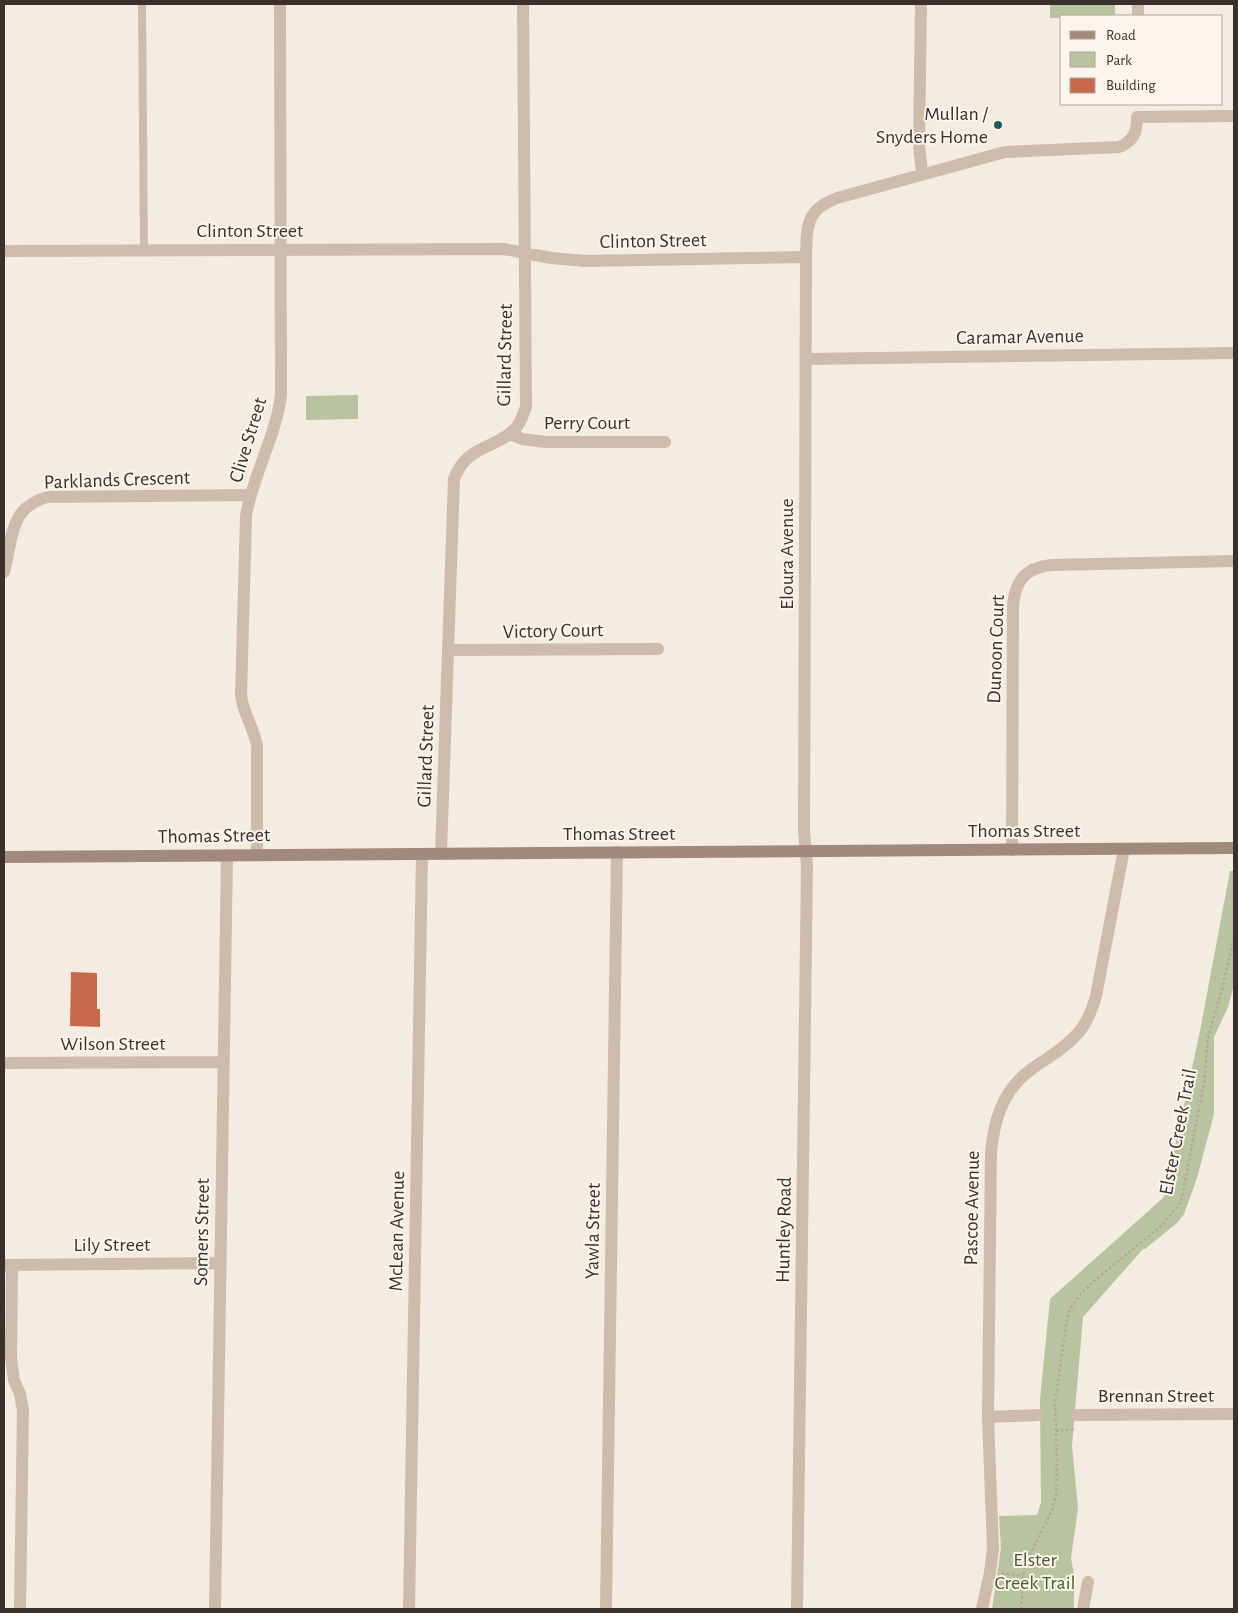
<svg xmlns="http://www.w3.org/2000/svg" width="1238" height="1613" font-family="'Alegreya Sans',sans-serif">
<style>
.green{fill:#b8c4a0}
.building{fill:#c8694b}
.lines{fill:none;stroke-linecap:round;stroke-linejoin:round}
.path{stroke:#b9a596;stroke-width:2.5;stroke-dasharray:2.5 2.5;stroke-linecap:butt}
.lane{stroke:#cdbbac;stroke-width:8}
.street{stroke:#cdbbac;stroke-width:12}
.secondary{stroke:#a18a7d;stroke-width:12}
.poi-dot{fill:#1f5a5e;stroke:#fbf5ee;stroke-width:2}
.labels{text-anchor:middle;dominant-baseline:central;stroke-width:4;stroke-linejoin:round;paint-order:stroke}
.poi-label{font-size:20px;fill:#3b302b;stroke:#fbf5ee;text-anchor:end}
.street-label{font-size:20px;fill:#3b302b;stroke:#fbf5ee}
.park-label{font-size:20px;fill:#4a5a2e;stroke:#fbf5ee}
</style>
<rect width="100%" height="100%" fill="#f4ebe1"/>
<path class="green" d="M1050 4H1115V16H1062V18H1050Z
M358 395V419L306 420V396Z
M1230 871H1234V985L1228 1007 1214 1037V1114L1197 1178 1184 1214 1177 1223 1145 1249H1143L1083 1317 1072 1446 1078 1508 1071 1558 1074 1574V1609H992L1001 1548 999 1516 1037 1515 1041 1502 1040 1399 1050 1299 1164 1197 1200 1031Z"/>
<path class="building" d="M71 972 97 973V1009H100V1027L70 1026Z"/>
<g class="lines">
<path class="path" d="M1056 1431 1075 1429
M1002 1573 1023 1576
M1021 1609 1023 1576 1026 1563 1052 1510 1056 1497 1057 1458 1055 1401 1067 1319 1070 1309 1079 1296 1094 1281 1160 1227 1181 1202 1204 1083 1208 1037 1221 993 1234 938"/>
<path class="lane" d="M142 4 144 251"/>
<path class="street" d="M921 4 919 144 922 174
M1138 16V4
M4 251 504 249 551 258 585 261 806 257C807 226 805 210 837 198L1005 152 1119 147C1134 141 1137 132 1137 117L1234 116
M806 359 1234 353
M510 434 522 439 546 442H665
M4 572C13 540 8 507 48 497L251 495
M448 650 658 649
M1012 850 1013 604C1016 579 1026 568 1051 565L1234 561
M441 853 454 479C467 444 495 450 516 428 521 422 523 414 526 407L523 4
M257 855V746C254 728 243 714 241 695L246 516C253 474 276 437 281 395L280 4
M4 1063 223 1062
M5 1265 220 1263
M12 1265 11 1358 14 1380 20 1394 23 1410 20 1609
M1077 1415 1234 1414
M988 1417 1038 1415
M215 1609 227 855
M409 1609 422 854
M606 1609 617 852
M797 1609 807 867 804 831 806 257
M982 1609 990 1572 993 1549 988 1417 991 1152C994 1123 1001 1096 1023 1076 1031 1069 1040 1063 1048 1058 1076 1039 1087 1028 1096 996L1124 849
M1083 1609 1088 1582"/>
<path class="secondary" d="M4 857 1234 848"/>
</g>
<circle class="poi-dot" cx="998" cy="125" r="5"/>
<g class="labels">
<g class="poi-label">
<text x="988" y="114">Mullan /<tspan x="988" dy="23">Snyders Home</tspan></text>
</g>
<g class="street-label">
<text x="250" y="231">Clinton Street</text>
<text transform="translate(653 241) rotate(-1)">Clinton Street</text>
<text transform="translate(1020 337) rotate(-1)">Caramar Avenue</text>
<text transform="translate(505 355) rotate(-89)">Gillard Street</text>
<text x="587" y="423">Perry Court</text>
<text transform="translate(248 440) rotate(-73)">Clive Street</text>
<text transform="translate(117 480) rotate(-2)">Parklands Crescent</text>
<text transform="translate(787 554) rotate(-90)">Eloura Avenue</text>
<text transform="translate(553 631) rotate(-1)">Victory Court</text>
<text transform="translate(996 649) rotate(-88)">Dunoon Court</text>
<text transform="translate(426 756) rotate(-88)">Gillard Street</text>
<text x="1024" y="831">Thomas Street</text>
<text x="619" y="834">Thomas Street</text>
<text transform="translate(214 836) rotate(-1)">Thomas Street</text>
<text x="113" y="1044">Wilson Street</text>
<text transform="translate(1178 1132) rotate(-79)">Elster Creek Trail</text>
<text transform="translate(972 1208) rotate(-89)">Pascoe Avenue</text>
<text transform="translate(784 1230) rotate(-89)">Huntley Road</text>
<text transform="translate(397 1231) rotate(-89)">McLean Avenue</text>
<text transform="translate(593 1231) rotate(-89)">Yawla Street</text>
<text transform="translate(202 1232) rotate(-89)">Somers Street</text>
<text x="112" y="1245">Lily Street</text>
<text x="1156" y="1396">Brennan Street</text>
</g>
<g class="park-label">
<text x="1035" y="1560">Elster<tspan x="1035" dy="23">Creek Trail</tspan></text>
</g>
</g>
<rect width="1238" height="1613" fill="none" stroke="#3b302b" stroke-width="10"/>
<rect x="1060" y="15" width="162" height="90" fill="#fbf5ee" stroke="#aea6a0"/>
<rect x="1070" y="31" width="25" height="8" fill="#a18a7d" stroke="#aea6a0"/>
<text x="1106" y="40" font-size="15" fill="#3b302b">Road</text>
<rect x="1070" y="52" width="25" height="15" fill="#b8c4a0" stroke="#aea6a0"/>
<text x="1106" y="65" font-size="15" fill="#3b302b">Park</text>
<rect x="1070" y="78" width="25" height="15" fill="#c8694b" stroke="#aea6a0"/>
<text x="1106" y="90" font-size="15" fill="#3b302b">Building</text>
</svg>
